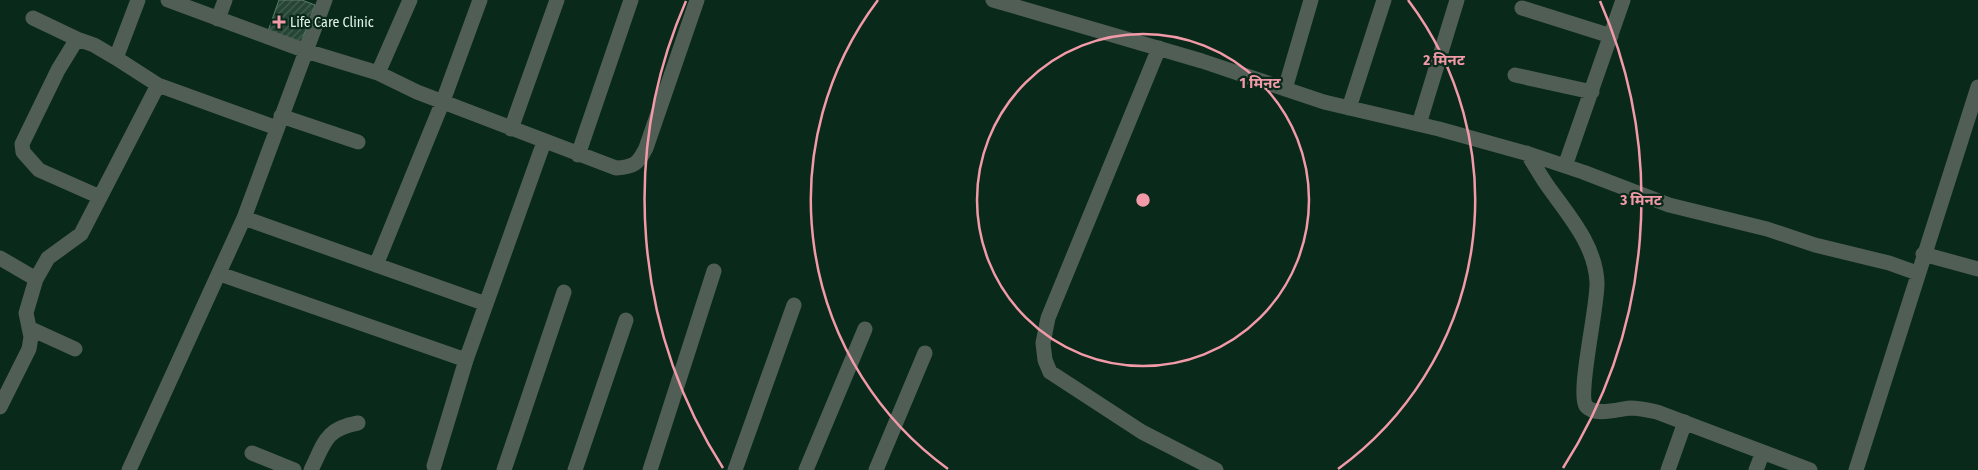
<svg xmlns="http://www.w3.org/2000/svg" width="1978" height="470" font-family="'Fira Sans Condensed','Noto Sans Devanagari',sans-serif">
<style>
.building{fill:url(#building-hatch);stroke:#5c7e6a}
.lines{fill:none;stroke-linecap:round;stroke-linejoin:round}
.minor{stroke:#505e56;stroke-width:15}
.ring{fill:none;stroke:#f39aa9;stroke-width:2.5}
.poi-dot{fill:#f39aa9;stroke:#09291a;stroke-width:2}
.labels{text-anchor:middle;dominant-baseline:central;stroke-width:4.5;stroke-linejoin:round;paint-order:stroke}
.poi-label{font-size:14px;fill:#e2f4e9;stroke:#09291a;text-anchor:start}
.centre{fill:#f39aa9;stroke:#09291a;stroke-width:2.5}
.ring-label{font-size:15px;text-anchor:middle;font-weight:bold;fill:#f39aa9;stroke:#09291a;stroke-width:4.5;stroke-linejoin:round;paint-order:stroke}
</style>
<defs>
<pattern id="building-hatch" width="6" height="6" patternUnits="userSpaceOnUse" patternTransform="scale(1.25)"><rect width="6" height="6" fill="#264534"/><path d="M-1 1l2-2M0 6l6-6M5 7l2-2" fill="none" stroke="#456051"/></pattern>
</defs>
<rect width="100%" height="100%" fill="#09291a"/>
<path class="building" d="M279 0H302L315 5 301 43 268 31Z"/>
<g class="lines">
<path class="minor" d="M138 0 116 58 158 85 277 128
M168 0 306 51 378 73 417 92 616 168C634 167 638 164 646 148L697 0
M993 0 1202 61 1324 102 1439 129 1532 155 1583 172 1669 205 1767 229 1815 245 1889 263 1917 273
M1522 8 1611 36
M33 18 77 39
M218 19 225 0
M1159 48 1048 318 1043 343 1045 360 1050 372 1142 432 1216 470
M378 73 410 0
M1515 75 1592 92
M1285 89 1311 0
M1349 108 1384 0
M281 116 358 142
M1419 124 1457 0
M511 129 557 0
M1527 153C1534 164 1540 175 1547 185 1568 215 1595 244 1597 282 1598 306 1577 393 1586 406 1595 417 1619 409 1630 408 1639 408 1648 410 1657 412L1810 470
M578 155 631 0
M1565 166 1623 0
M100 197 39 170 23 152 22 144 58 70 77 39 94 45 116 58
M244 218 486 304
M1923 254 1978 269
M0 258 36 279 26 313 31 337 29 349 0 407
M376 265 443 101 480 0
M220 274 466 360
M36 279 48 258 81 234 158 85
M29 328 75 349
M252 453 294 470
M434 466 466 360 544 142
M129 470 244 218 325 0
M311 470C325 442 325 429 358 423
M504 470 564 292
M575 470 626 320
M650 470 714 271
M735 470 794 305
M806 470 865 329
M876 470 925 353
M1668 470 1685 422
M1756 470 1763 452
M1856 470 1978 87"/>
</g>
<g class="ring">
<circle cx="1143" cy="200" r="166"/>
<path d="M948 469A332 332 0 0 1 878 0M1408 0A332 332 0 0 1 1338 469"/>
<path d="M723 468A498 498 0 0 1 686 1M1600 1A498 498 0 0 1 1563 468"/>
</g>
<path class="poi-dot" d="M276.5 14.5h5v5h5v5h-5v5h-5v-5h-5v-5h5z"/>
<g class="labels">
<g class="poi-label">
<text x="290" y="22">Life Care Clinic</text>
</g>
</g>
<circle cx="1143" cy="200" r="8" class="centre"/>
<g class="ring-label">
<text x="1444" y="65">2 मिनट</text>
<text x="1260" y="88">1 मिनट</text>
<text x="1641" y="205">3 मिनट</text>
</g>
</svg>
